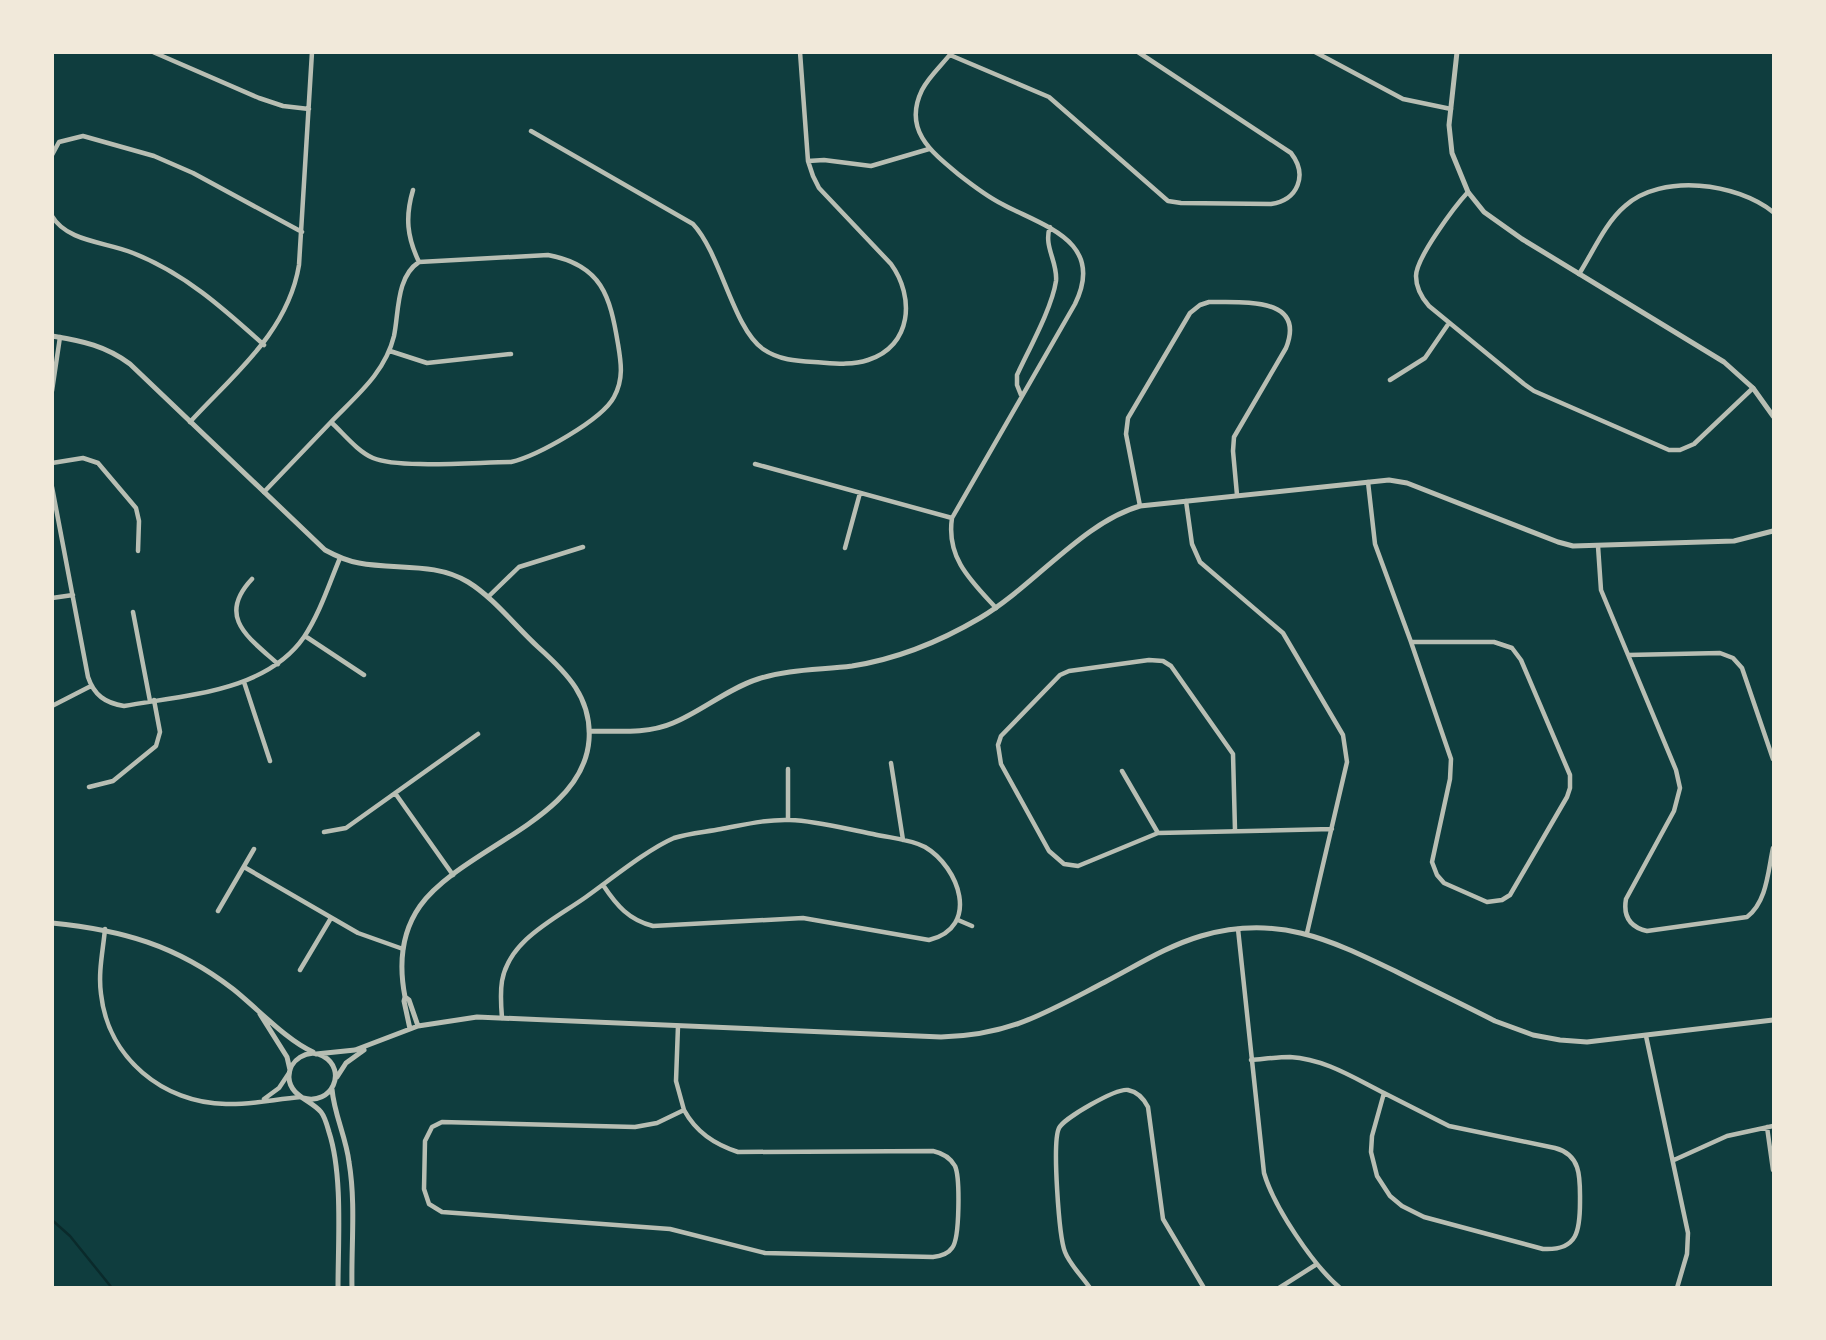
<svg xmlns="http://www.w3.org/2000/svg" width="1826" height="1340" font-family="'Fira Sans Condensed',sans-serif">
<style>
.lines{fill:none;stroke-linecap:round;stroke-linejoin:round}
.stream{stroke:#0a2a2b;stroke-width:2.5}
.minor{stroke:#b8beb3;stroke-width:4.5}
.tertiary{stroke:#b8beb3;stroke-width:5}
</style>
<rect width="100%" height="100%" fill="#0f3d3e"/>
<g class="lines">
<path class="stream" d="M52 1220 70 1236 112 1288"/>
<path class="minor" d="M153 52 259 98 283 106 309 109
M952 52C943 64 929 76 922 90 903 129 930 151 958 174 972 185 986 196 1002 204 1043 226 1106 241 1075 304L952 518C946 558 971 581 996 608
M1315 52 1403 99 1451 109
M950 55 1049 97 1168 201 1181 203 1271 204C1298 200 1308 175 1291 153L1138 52
M531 131 693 224C721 254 733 328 763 349 779 360 796 361 814 362 832 363 850 366 868 360 912 346 915 297 891 264L819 188 813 176 808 161 800 52
M52 155 59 142 83 136 154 156 193 173 302 232
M808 161 824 160 871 166 929 149
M413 190C405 217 407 237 419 262
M1468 192C1455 206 1416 258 1416 276 1416 288 1421 297 1429 306L1524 384 1534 391 1669 450H1680L1694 444 1753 388
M52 216C67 242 107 242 133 253 184 273 223 308 264 345
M1579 274C1593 252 1605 223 1625 206 1662 173 1737 183 1773 212
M390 351 427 363 511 354
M1390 380 1425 358 1449 323
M52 391 60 337
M1021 395 1017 385V375C1029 349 1052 308 1056 281 1058 262 1043 246 1050 227
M190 422C234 374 288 332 299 265L312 52
M52 463 83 458 98 463 136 508 139 521 138 551
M755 464 952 518
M1368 482 1375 544 1411 642H1494L1512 648 1521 660 1570 775V788L1567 797 1510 895 1502 900 1487 902 1444 883 1437 875 1432 862 1450 779 1451 759 1411 642
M52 487 88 677C94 695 105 703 124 706 185 695 266 692 304 637 320 613 329 584 340 558
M264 492 331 422C344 434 357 451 373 458 399 469 479 462 511 462 537 456 602 420 614 397 624 379 621 362 618 344 610 296 602 265 548 255L419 262C396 277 399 312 394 336 385 373 356 396 331 422
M1186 501 1192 544 1200 562 1283 633 1343 735 1347 762 1307 933
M1140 506 1126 434 1128 418 1190 313 1200 305 1209 302C1240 303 1307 295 1286 348L1234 437 1233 451 1237 495
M1598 546 1601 590 1676 770 1680 788 1674 811 1626 899C1623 916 1630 927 1647 931L1747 917C1767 902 1768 871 1773 848
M845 548 860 493
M252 579C216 617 249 638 278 664
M488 597 519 567 583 547
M52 598 73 595
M133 612 150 701
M305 636 364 675
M1628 655 1720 653 1733 658 1742 668 1773 759
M244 682 270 761
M52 706 91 686
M891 763 903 840
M1122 771 1158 833
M89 787 113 781 156 746 160 732 154 700
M395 793 453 875
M788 820V769
M1235 830 1233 754 1171 666 1163 661 1149 660 1069 671 1060 675 1001 736 998 745 1001 764 1049 851 1064 864 1078 866 1158 833 1332 829
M324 832 346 828 478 734
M244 867 358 933 403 949
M218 911 254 849
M958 920 972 926
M105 929C103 951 98 972 101 994 108 1058 163 1103 226 1104 251 1105 276 1099 301 1097
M1238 929 1264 1173C1274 1207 1313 1265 1340 1288
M300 970 331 918
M502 1018C501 1006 500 993 502 981 509 940 555 919 586 897 610 880 648 849 674 838 689 833 706 832 721 829 743 825 767 819 790 820 818 821 846 829 873 834 890 838 910 839 925 847 959 867 981 927 929 940L803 918 653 926C629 920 617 906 603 885
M678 1026 676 1081 684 1110 657 1123 635 1127 442 1122 432 1127 425 1141 424 1189 429 1204 442 1212 670 1229 765 1253 933 1257C941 1256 948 1254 952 1248 960 1239 960 1177 955 1166 950 1157 942 1153 933 1151L738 1152C714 1144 696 1132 684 1110
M1646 1036 1688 1233 1687 1254 1677 1288
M1251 1060C1264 1059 1277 1057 1290 1057 1325 1059 1354 1078 1384 1093L1372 1136 1371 1152 1377 1176 1390 1196 1402 1206 1424 1217 1543 1249C1578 1251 1580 1230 1580 1202 1580 1179 1582 1155 1555 1148L1449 1126 1384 1093
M264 1099 279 1088 289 1073
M1767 1127 1773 1170
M1674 1160 1727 1136 1773 1126
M1090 1288C1082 1276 1070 1265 1065 1252 1059 1237 1052 1142 1059 1128 1064 1118 1116 1088 1128 1090 1138 1092 1144 1099 1148 1107L1163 1219 1204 1288
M1279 1288 1317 1264"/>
<path class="tertiary" d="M1457 52 1449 125 1452 153 1468 192 1484 212 1522 239 1724 362 1753 388 1773 416
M52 336C83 341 106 346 130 364L325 550C336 556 347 561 359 563 396 570 435 562 468 582 494 598 515 626 538 647 567 673 592 698 589 740 583 820 463 847 420 906 401 933 399 966 405 997L404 1001 410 1029
M589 731C617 731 648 734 673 723 702 711 727 689 758 679 788 669 821 670 852 666 897 659 941 641 980 618 1033 587 1083 522 1140 506L1389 480 1407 483 1558 542 1573 546 1734 541 1773 531
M52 923C122 930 176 945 233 989 257 1008 286 1040 313 1052
M405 997 409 1000 418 1026
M260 1014 287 1057 290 1070
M316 1054 355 1050 418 1026 477 1017 941 1037C1011 1035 1045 1013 1105 982 1136 966 1167 946 1201 936 1276 914 1329 939 1395 971 1428 988 1462 1004 1495 1021L1533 1035 1560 1040 1587 1042 1773 1020
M337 1077 346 1063 364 1050
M332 1089C334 1114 346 1137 349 1162 356 1204 351 1246 352 1288
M303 1098C332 1106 348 1070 323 1056 308 1048 288 1060 289 1078 290 1096 311 1100 321 1112 325 1117 327 1125 329 1132 343 1175 338 1241 338 1288"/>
</g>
<rect width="1826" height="1340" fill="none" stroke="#f1e9da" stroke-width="108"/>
</svg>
